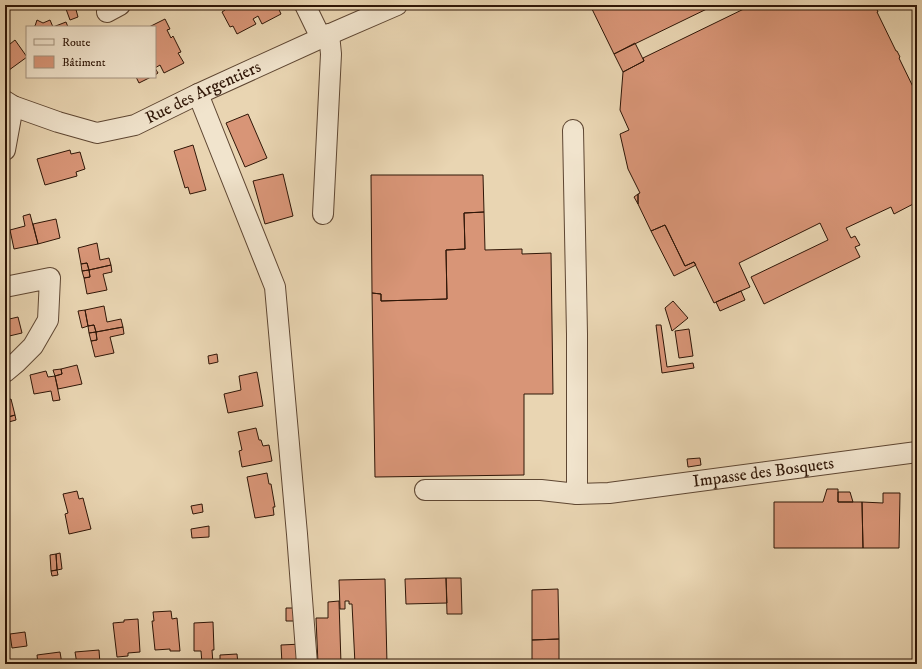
<svg xmlns="http://www.w3.org/2000/svg" width="922" height="669" font-family="'IM FELL DW Pica',serif">
<style>
.building{fill:#d89577;stroke:#2f1607}
.lines{fill:none;stroke-linecap:round;stroke-linejoin:round}
.minor-casing{stroke:#5e4632;stroke-width:22}
.minor{stroke:#f1e4cd;stroke-width:20}
.labels{text-anchor:middle;dominant-baseline:central;stroke-width:3;stroke-linejoin:round;paint-order:stroke}
.street-label{font-size:17px;fill:#2f1607;stroke:#f1e4cd}
</style>
<rect width="100%" height="100%" fill="#e9d5b2"/>
<filter id="stains"><feTurbulence type="fractalNoise" baseFrequency=".005" numOctaves="4"/><feColorMatrix values="0 0 0 0 .2 0 0 0 0 .09 0 0 0 0 .02 0 0 0 .5 -.17"/></filter>
<radialGradient id="worn" r=".72"><stop offset=".6" stop-color="#630" stop-opacity="0"/><stop offset="1" stop-color="#630" stop-opacity=".3"/></radialGradient>
<path class="building" d="M65 5H75V6L66 9Z
M222 5H277L281 14 262 24 258 16 253 19 256 24 237 34 233 26 230 27 222 12 225 10Z
M590 5H715L614 54Z
M752 5H875L878 12H877L896 51H897L900 57 899 58 917 95V202L894 214 891 207 846 228 851 238 855 236 860 245 855 247 860 257 764 304 751 277 828 240 820 223 739 263 750 287 714 303 694 262 685 266 665 225 651 231 638 204V194L640 193 628 169 620 134 629 130 620 110 623 72 644 61 643 58Z
M75 6 78 17 70 20 66 9Z
M165 19 170 29 167 30 171 38 173 36 181 52 178 53 184 63 164 73 160 65 155 68 158 73 155 75V27H149Z
M37 20 43 23 50 20 53 27 66 22 68 27H32L35 26Z
M15 40 27 57 5 73V48Z
M635 43 644 61 623 72 614 54Z
M136 77H151L139 83Z
M248 114 267 158 245 167 226 123Z
M193 145 206 190 190 194 188 187 185 188 174 151Z
M70 150 71 154 80 152 85 169 76 172 77 176 45 185 37 159Z
M283 174 293 216 265 224 253 181Z
M371 175H483L484 212 464 213 465 249 446 250 447 299 381 301V294L372 293Z
M638 194V204L634 197Z
M484 212 485 250 522 249V254L551 253 553 394H524V475L375 477 372 293 381 294V301L447 299 446 250 465 249 464 213Z
M30 214 38 244 14 249 10 230 25 226 23 216Z
M56 219 60 238 38 244 33 224Z
M665 225 685 266 694 262 696 265 674 276 651 231Z
M97 243 100 260 109 258 111 265 89 270 87 263 81 264 78 248Z
M87 263 89 270 82 271 81 264Z
M111 265 112 272 103 274 107 290 87 294 84 278 90 277 89 270Z
M89 270 90 277 84 278 82 271Z
M741 291 745 300 720 311 716 302Z
M673 301 688 318 672 331 665 308Z
M104 306 107 322 121 319 123 327 96 332 94 325 88 326 85 310Z
M85 310 88 326 82 328 78 311Z
M18 317 22 333 5 337V320Z
M94 325 96 332 89 333 88 326Z
M656 325H661L667 367 693 363 694 368 662 373Z
M123 327 124 334 110 337 114 353 95 357 91 341 97 340 96 332Z
M689 329 693 356 679 358 675 331Z
M96 332 97 340 91 341 89 333Z
M217 354 218 362 209 364 208 356Z
M77 365 82 384 58 389 55 376 62 374 61 369Z
M61 369 62 374 55 376 53 370Z
M46 371 48 377 55 376 60 400 53 401 51 391 34 394 30 375Z
M257 372 263 406 228 413 224 394 241 390 239 376Z
M11 399 15 415 5 418V401Z
M15 415 16 420 5 423V418Z
M256 428 259 440H261L263 446 269 445 272 461 242 467 239 451 242 450 238 432Z
M700 458 701 465 688 467 687 459Z
M267 473 269 484H271L275 507H273L274 515 255 518 247 477Z
M827 489H838V502H862L863 548H774V502H823Z
M77 491 79 499 83 498 91 529 69 534 65 514 68 513 63 494Z
M838 492H850L853 502H838Z
M883 493H900L899 548H863L862 502 883 503Z
M202 504 203 512 193 514 191 506Z
M209 526V537L192 538 191 529Z
M60 553 62 569 57 570 56 554Z
M56 554 57 570 51 571 50 555Z
M57 570 58 575 52 576 51 571Z
M446 578 447 603 406 604 405 579Z
M446 578H461L462 614H447Z
M385 579 387 664H355L352 604H349V601H345V609H340L339 580Z
M558 589 559 639 532 640V590Z
M339 601 341 664H318L316 618H328V602Z
M286 608H301L302 621H286Z
M171 611 172 619 177 618 180 651H170V649L155 650 152 621H154L153 612Z
M138 619 140 652 128 653V656L117 657 113 623 124 622V620Z
M213 622 214 650H212L213 664H202L201 651H194V623Z
M25 632 27 646 12 648 10 634Z
M559 639V664H532V640Z
M302 644 303 664H282L281 645Z
M99 650 100 664H77L75 652Z
M60 652 62 664H38L37 655Z
M237 654 238 664H220V655Z
M269 660H274L275 664H269Z
M21 661 22 664H13V662Z"/>
<g class="lines">
<defs>
<g id="minor">
<path d="M305 5 321 38"/>
<path d="M107 12 120 5"/>
<path d="M198 94 275 287 297 534 307 664"/>
<path id="s1" d="M5 101 13 106 58 122 97 133 135 125 198 94 321 38 397 5"/>
<path d="M573 130 577 334V494"/>
<path d="M5 150 13 106"/>
<path d="M323 214 331 54 329 34"/>
<path d="M5 287 50 278 48 320 33 346 17 362 5 372"/>
<path id="s2" d="M425 490H541L577 494 609 493 917 452"/>
</g>
</defs>
<use href="#minor" class="minor-casing"/>
<use href="#minor" class="minor"/>
</g>
<g class="labels">
<g class="street-label">
<text stroke="none"><textPath href="#s1" startOffset="212">Rue des Argentiers</textPath></text>
<text stroke="none"><textPath href="#s2" startOffset="340">Impasse des Bosquets</textPath></text>
</g>
</g>
<rect width="922" height="669" fill="none" stroke="#e9d5b2" stroke-width="20"/>
<rect x="6" y="6" width="910" height="657" fill="none" stroke="#2f1607" stroke-width="2"/>
<rect x="10" y="10" width="902" height="649" fill="none" stroke="#2f1607"/>
<rect x="26" y="26" width="130" height="52" fill="#f1e4cd" stroke="#a3927e"/>
<rect x="34" y="39" width="20" height="6" fill="#f1e4cd" stroke="#a3927e"/>
<text x="62" y="46" font-size="12" fill="#2f1607">Route</text>
<rect x="34" y="56" width="20" height="12" fill="#d89577" stroke="#a3927e"/>
<text x="62" y="66" font-size="12" fill="#2f1607">Bâtiment</text>
<rect width="100%" height="100%" filter="url(#stains)"/>
<rect width="100%" height="100%" fill="url(#worn)"/>
</svg>
